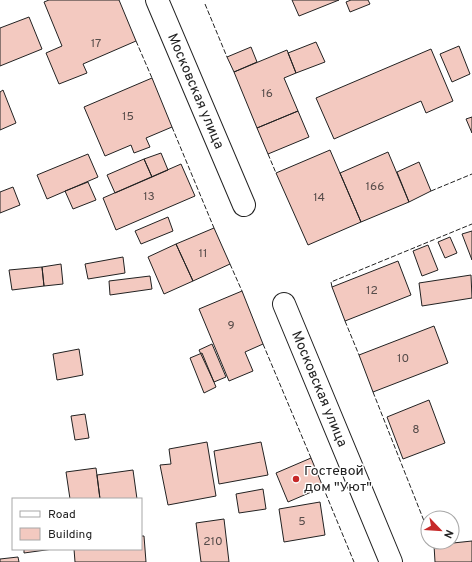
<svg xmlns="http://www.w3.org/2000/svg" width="472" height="562" font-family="Overpass,sans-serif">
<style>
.building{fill:#f3c9c0;stroke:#222}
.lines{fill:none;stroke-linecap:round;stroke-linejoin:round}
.minor-casing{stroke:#222;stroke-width:24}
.minor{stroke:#fff;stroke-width:22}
.fence{stroke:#222;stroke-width:1;stroke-dasharray:5 2;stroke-linecap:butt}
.poi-dot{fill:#c62828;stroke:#fff;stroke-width:1.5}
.labels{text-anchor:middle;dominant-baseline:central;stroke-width:3;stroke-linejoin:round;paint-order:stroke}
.number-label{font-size:12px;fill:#564c4a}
.street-label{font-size:14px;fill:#222;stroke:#fff}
.poi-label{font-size:14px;fill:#222;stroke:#fff;text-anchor:start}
</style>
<rect width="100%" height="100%" fill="#fff"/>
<path class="building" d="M49 0H119L136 41 83 64 87 73 59 84 46 53 62 46 44 2Z
M292 0H339L299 16Z
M351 0H368L370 4 350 12 346 2Z
M29 17 42 49 0 66V28Z
M316 42 325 62 296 73 288 53Z
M459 46 470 74 452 82 440 54Z
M251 47 257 62 234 72 227 57Z
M431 49 453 101 426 113 421 101 334 139 316 98Z
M287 50 296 73 284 78 298 111 257 128 234 72Z
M152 78 172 127 146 138 150 147 134 153 131 145 105 156 84 107Z
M3 90 16 123 0 130V92Z
M298 111 309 137 268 154 257 128Z
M472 117V133L466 119Z
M330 150 361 222 308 245 276 173Z
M388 152 409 202 361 222 340 173Z
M161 153 168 170 152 177 144 159Z
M88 154 98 177 47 199 37 175Z
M144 159 152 177 115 193 107 175Z
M419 162 431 191 409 202 397 172Z
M181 164 195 196 116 230 103 198Z
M88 182 96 200 73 209 65 191Z
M13 187 20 205 0 213V192Z
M168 217 173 231 141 244 135 231Z
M214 228 230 264 193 281 176 244Z
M472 231V260L462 234Z
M450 237 457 253 445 258 438 242Z
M176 244 193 281 164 294 148 257Z
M428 245 438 270 422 276 413 251Z
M123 257 125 273 88 279 85 264Z
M398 261 411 295 345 321 332 287Z
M61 264 63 284 44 286 42 267Z
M42 267 44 286 12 290 9 270Z
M471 275 472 298 422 306 419 283Z
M150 276 152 289 110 295 109 281Z
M242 291 263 344 245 352 253 371 229 381 199 309Z
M434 326 448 363 373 392 359 355Z
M212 344 226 377 214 382 199 350Z
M79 349 83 375 57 380 53 354Z
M202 353 216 387 204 393 190 358Z
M429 400 445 443 403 459 387 417Z
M85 414 89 438 75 440 71 416Z
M207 442 216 496 168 505 160 465 171 464 169 449Z
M261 442 268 475 219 484 214 451Z
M311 458 323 487 288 502 276 473Z
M96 468 100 499H70L66 472Z
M133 470 137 499H100L97 475Z
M263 489 266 509 239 513 236 494Z
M320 502 325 535 284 542 279 509Z
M224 519 229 562H201L196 523Z
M141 536H144L146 562H75L74 549H141Z
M472 541V562H435L434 545Z
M24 549H53L24 553Z
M18 557 19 562H0V559Z"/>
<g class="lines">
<defs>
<g id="minor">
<path id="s1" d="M157 0 244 205"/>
<path id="s2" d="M284 304 391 562"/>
</g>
</defs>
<use href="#minor" class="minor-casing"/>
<use href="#minor" class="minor"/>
<path class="fence" d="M205 4 227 57
M136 41 152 78
M172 127 214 228
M268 154 276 173
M431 191 472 174
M230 264 242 291
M332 287 331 282 472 224
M345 321 359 355
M263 344 311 458
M373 392 428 531
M323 487 354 562"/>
</g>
<circle class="poi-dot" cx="296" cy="479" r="4"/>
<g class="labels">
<g class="number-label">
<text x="96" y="44">17</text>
<text x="267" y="94">16</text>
<text x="128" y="117">15</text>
<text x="375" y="187">166</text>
<text x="149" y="197">13</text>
<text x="319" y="198">14</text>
<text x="203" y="254">11</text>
<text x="372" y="291">12</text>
<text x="231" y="326">9</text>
<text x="403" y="359">10</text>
<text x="416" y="430">8</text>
<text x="302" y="522">5</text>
<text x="213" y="542">210</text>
</g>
<g class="street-label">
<text stroke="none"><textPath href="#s1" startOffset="99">Московская улица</textPath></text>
<text stroke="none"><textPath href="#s2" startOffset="92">Московская улица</textPath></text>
</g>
<g class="poi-label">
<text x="304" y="471">Гостевой<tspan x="304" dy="16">дом "Уют"</tspan></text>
</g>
</g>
<rect x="12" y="498" width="130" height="52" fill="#ffffff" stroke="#a7a7a7"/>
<rect x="20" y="511" width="20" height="6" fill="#ffffff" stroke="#a7a7a7"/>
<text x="48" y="518" font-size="12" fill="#222222">Road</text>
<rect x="20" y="528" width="20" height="12" fill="#f3c9c0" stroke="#a7a7a7"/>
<text x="48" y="538" font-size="12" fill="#222222">Building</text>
<g transform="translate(440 530) rotate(115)"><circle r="19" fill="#ffffff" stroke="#a7a7a7"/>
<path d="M0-3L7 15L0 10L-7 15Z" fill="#c62828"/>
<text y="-6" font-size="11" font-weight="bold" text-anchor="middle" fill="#222222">N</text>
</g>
</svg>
